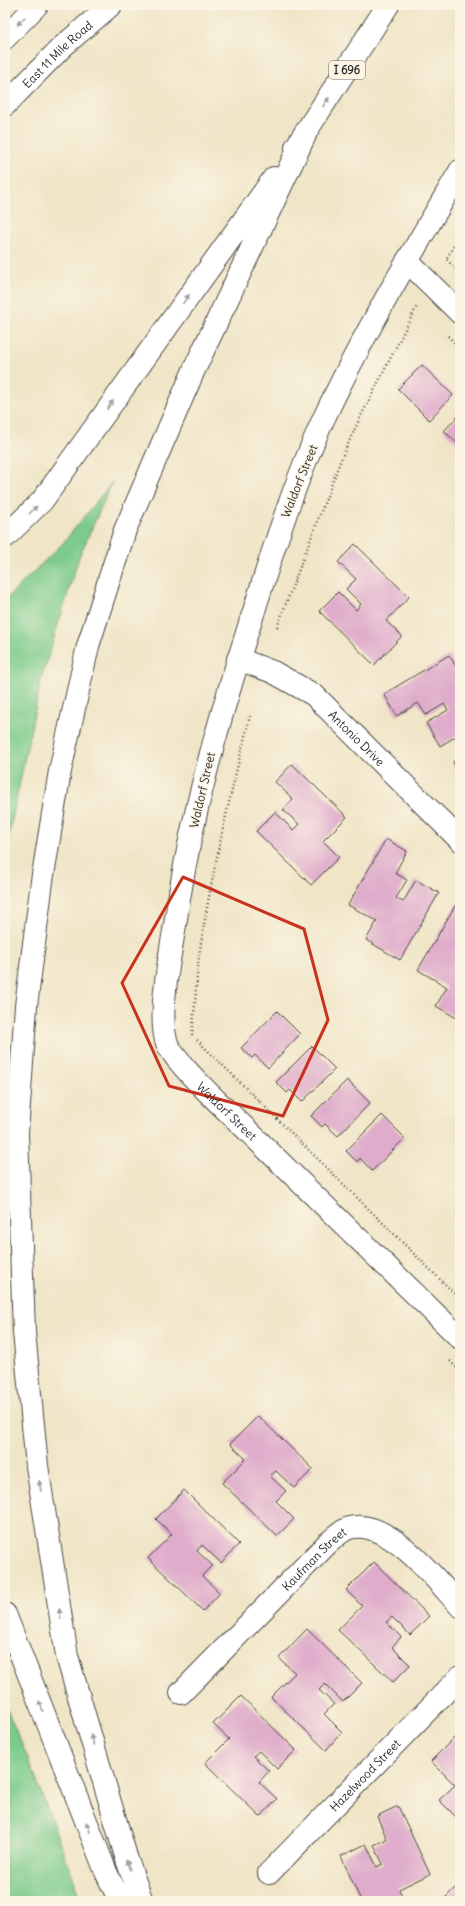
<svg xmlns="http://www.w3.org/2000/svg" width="465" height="1906" font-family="Delius,sans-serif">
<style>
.green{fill:#7bcb8b;stroke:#537b5b}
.building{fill:#dfadcb}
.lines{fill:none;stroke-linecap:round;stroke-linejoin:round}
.minor-casing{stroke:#494742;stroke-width:24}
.major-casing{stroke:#494742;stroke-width:24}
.highway-casing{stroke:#494742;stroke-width:24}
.path{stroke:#494742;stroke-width:2.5;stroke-dasharray:1 3;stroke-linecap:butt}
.minor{stroke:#fff;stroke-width:22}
.major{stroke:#fff;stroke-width:22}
.highway{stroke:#fff;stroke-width:22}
.oneway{fill:#a0a0a0}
.marked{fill:none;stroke:#c8321e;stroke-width:3;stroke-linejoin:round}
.labels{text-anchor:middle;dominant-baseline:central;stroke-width:3;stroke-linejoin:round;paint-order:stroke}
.shield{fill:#fcf5e5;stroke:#6a6863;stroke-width:1}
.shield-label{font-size:11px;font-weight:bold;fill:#2b2b2b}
.street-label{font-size:12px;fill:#2b2b2b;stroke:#fcf5e5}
</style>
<rect width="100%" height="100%" fill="#fcf5e5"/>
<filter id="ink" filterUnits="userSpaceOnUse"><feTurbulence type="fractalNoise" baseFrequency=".025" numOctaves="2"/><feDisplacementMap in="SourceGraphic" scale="8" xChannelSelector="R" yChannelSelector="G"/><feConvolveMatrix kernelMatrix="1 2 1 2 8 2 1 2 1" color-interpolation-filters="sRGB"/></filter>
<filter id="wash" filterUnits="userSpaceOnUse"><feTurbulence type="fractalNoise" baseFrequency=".012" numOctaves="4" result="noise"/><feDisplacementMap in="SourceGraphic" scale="16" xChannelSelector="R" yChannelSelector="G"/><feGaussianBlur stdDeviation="0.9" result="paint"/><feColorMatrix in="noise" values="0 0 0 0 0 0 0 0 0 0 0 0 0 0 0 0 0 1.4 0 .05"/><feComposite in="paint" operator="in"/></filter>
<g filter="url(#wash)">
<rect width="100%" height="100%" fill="#f0e5c7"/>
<path class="green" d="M113 481 79 557 41 680 5 854V600L63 543Z
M5 1705 30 1763 82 1901H5Z"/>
<g id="blocks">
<path class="building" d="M422 365 453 395 429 420 398 389Z
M460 414V446L444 431Z
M355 544 409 597 386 621 402 636 374 665 319 611 338 592 356 610 361 604 346 589 356 579 338 562Z
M449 655 460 673V734L440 746 426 723 448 710 444 704 426 715 418 703 397 716 384 694Z
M460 758V775L453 762Z
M292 764 347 817 323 841 339 857 311 885 256 831 275 812 293 830 299 824 283 810 293 799 275 782Z
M386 839 407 851 395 873 407 880 396 898 403 902 416 880 439 893 400 960 366 940 377 921 348 905Z
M456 904 460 906V1020L436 1006 447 987 418 970Z
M277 1011 300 1034 268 1068 255 1055 252 1058 241 1048Z
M312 1046 335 1069 302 1102 290 1090 287 1093 276 1082Z
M347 1080 370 1103 338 1136 325 1124 322 1127 311 1116Z
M382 1115 405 1138 372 1171 360 1158 357 1162 346 1151Z
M258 1416 313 1469 294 1488 276 1471 270 1476 286 1491 276 1501 294 1519 277 1536 222 1483 246 1459 230 1444Z
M184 1490 239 1544 221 1563 202 1545 197 1551 212 1565 202 1576 220 1593 203 1611 148 1558 172 1534 156 1519Z
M374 1562 429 1616 410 1635 392 1617 386 1622 401 1637 392 1647 410 1665 393 1682 338 1630 362 1606 346 1590Z
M307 1629 362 1683 343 1702 325 1684 319 1690 334 1704 324 1714 342 1732 326 1750 271 1697 295 1673 279 1658Z
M241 1696 296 1750 277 1769 259 1751 253 1756 269 1771 259 1782 277 1799 260 1817 205 1763 229 1739 213 1724Z
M460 1732V1821L439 1800 455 1785 431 1761Z
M398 1806 430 1874 399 1889 404 1901H361L341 1856 366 1844 377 1867 383 1864 374 1845 387 1839 377 1816Z
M460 1883V1901H442Z"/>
</g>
</g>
<g filter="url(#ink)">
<use href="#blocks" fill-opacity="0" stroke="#494742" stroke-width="1"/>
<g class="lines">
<defs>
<g id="minor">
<path id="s1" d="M460 171C412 253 363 334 323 420 295 482 274 546 254 611 221 712 191 814 176 919 171 950 158 1011 166 1040 171 1061 229 1112 247 1130 318 1199 389 1268 460 1338"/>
<path d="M407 261 460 313"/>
<path id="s2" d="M238 659 273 672 314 695 460 840"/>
<path id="s3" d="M181 1693 327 1544C333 1539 342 1530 349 1528 388 1517 437 1581 460 1606"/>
<path id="s4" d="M269 1873 460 1677"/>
</g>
<g id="major">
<path d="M5 38 37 5"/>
<path id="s5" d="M5 105 62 47 111 5"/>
</g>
<path id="highway" d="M296 147 388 5
M5 537 42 501 274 178
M5 1614 106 1872 120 1901
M142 1901 127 1860 67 1656 37 1466 24 1332 17 1133 26 1006 42 881 60 771 88 646 125 530 194 370 305 135"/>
</defs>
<use href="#minor" class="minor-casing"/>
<use href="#major" class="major-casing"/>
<use href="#highway" class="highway-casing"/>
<path class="path" d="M460 236 446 259 460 273
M448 336 460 348
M277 627 342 457 360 418 417 306
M192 1035C195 1009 196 982 199 956 211 875 230 796 250 716
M197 1040 460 1299
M450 1361 460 1371"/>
<use href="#minor" class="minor"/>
<use href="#major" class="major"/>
<use href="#highway" class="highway"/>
</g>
<defs><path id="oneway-solid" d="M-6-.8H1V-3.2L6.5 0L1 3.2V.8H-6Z"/></defs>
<g class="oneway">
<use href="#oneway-solid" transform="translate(21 21) rotate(134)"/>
<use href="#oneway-solid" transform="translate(326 102) rotate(-57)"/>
<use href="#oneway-solid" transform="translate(186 299) rotate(-54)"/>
<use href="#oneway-solid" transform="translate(110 405) rotate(-55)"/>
<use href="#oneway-solid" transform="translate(33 510) rotate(-45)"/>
<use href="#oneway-solid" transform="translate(40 1486) rotate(-99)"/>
<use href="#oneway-solid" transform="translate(60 1614) rotate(-99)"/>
<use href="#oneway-solid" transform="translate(41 1706) rotate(-111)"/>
<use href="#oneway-solid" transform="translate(92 1740) rotate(-106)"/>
<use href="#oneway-solid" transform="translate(88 1827) rotate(-111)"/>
<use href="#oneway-solid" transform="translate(128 1865) rotate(-110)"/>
</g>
</g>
<path class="marked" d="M183 877 304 929 328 1020 283 1116 169 1086 122 983Z"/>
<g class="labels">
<rect class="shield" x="329" y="61" width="36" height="18" rx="3"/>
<g class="shield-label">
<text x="347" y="70">I 696</text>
</g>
<g class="street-label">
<text stroke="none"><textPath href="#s5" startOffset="73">East 11 Mile Road</textPath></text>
<text transform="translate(299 481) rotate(-68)">Waldorf Street</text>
<text stroke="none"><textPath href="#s2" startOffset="145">Antonio Drive</textPath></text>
<text transform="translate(202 790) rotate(-77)">Waldorf Street</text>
<text stroke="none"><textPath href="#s1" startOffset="1022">Waldorf Street</textPath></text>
<text stroke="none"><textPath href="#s3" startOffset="189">Kaufman Street</textPath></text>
<text stroke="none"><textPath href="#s4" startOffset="137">Hazelwood Street</textPath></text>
</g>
</g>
<rect width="465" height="1906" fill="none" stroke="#fcf5e5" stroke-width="20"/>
</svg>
